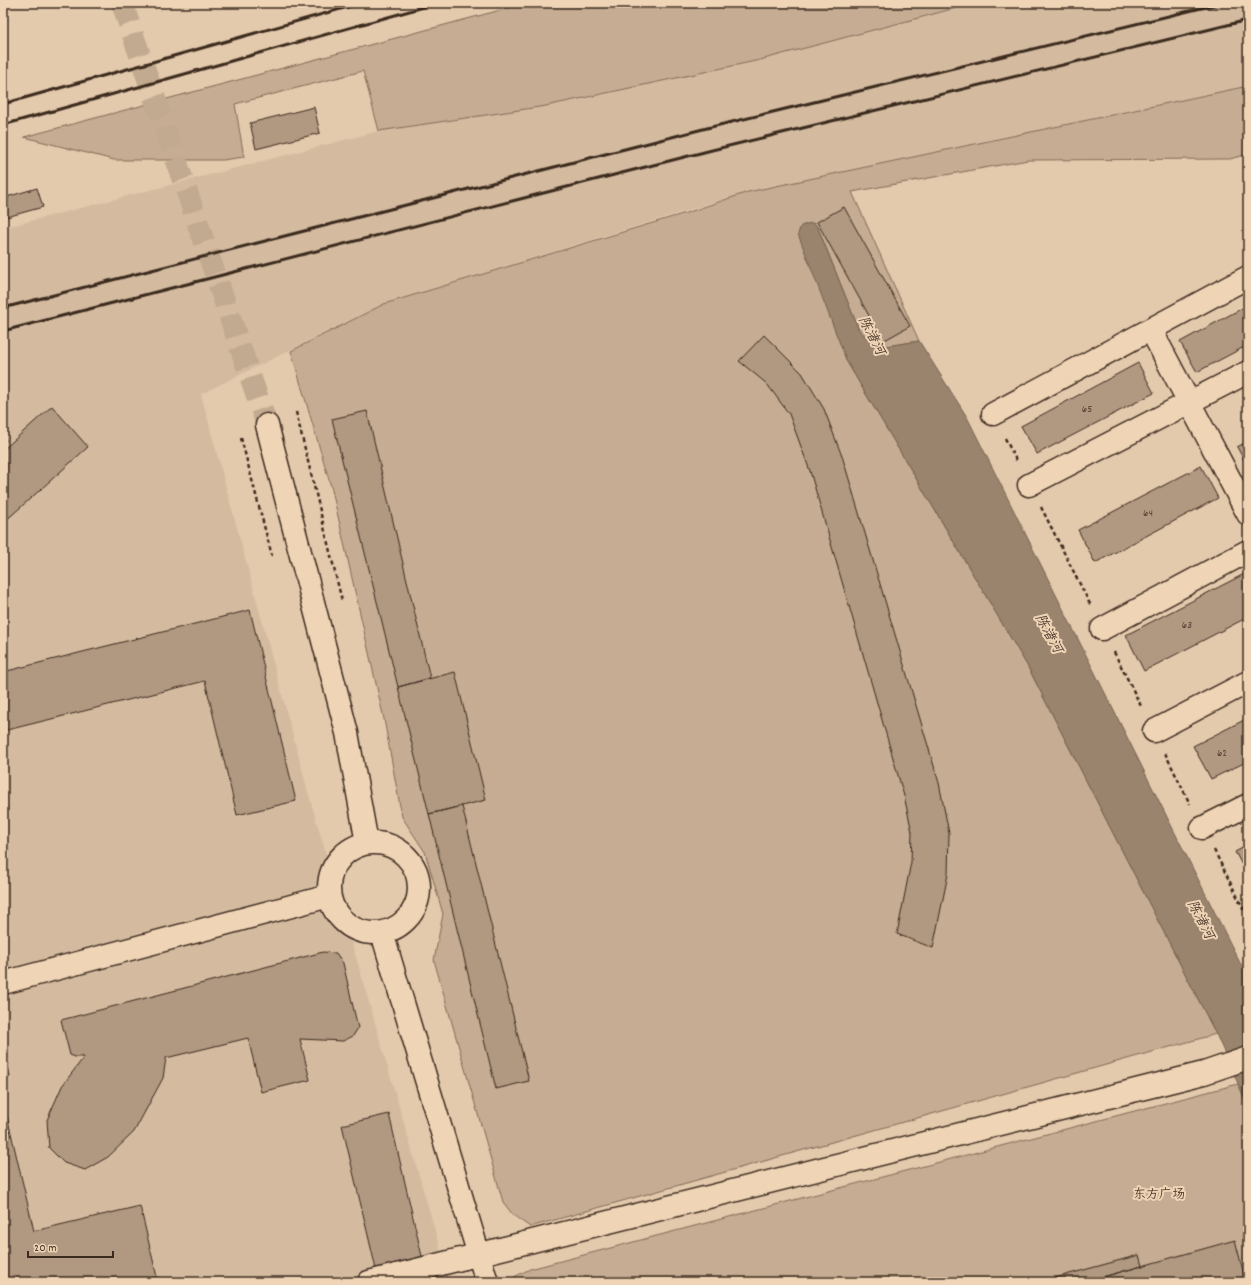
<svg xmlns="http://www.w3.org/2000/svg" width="1251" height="1285" font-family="Dekko,'LXGW WenKai TC',sans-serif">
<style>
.built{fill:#d4bba0}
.green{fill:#c5ac92;stroke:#806b58}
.water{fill:#9a846e;stroke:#74604e}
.building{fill:#b09881;stroke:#3b2a1e}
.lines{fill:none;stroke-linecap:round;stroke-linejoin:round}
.minor-tunnel{stroke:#c2aa90;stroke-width:22;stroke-dasharray:22 11;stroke-linecap:butt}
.minor-casing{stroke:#3b2a1e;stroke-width:25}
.path{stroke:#3b2a1e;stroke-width:2.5;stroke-dasharray:4 3;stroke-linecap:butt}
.minor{stroke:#efd4b6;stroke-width:22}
.rail{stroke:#3b2a1e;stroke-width:3}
.labels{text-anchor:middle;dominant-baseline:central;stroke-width:4;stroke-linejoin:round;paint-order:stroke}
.number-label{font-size:11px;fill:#584637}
.park-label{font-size:13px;fill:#503e2f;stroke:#efd4b6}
.water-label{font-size:14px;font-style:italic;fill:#534032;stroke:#efd4b6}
</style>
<rect width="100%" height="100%" fill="#e4caad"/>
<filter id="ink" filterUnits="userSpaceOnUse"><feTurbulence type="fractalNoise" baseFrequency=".025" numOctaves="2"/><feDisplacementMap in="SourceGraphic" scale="8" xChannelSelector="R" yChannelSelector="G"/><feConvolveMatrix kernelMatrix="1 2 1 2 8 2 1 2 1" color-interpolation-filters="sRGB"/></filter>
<g filter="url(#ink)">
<path class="built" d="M975 3H1248V86L748 192 384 304 201 394 309 795 450 1282H3V228L379 131 546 106 760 60Z"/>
<path class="green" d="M527 3H975L760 60 546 106 379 131 363 71 235 104 244 157 223 160H114L24 137Z
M1248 86V154L1230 159 1028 160 852 192 919 341 886 346 872 342 859 330 818 228 815 224C809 223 802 224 799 230L847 362 1028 667 1216 1034 530 1227 513 1215 503 1202 434 960 443 914 425 852 402 817 384 719 332 490 291 351 384 304 689 212 748 192Z
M1238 1084 1248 1104V1282H514V1277L530 1269Z"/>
<path class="water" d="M811 223 815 224 818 228 859 330 872 342 886 346 919 341 967 417 1248 979V1106L1216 1034 1028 667 847 362 798 234 801 226Z"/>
<path class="building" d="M314 107 320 133 256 149 250 123Z
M37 188 43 207 3 218V198Z
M844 207 910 326 883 341 817 222Z
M1248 305V345L1197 372 1180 342Z
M764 335 802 373 824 409 843 459 939 783 949 833 948 874 933 948 897 934 911 862 912 832 904 796 810 471 789 414 767 384 739 361Z
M1138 363 1154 393 1037 454 1021 426Z
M52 406 88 447 3 523V450Z
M367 411 430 678 398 687 332 419Z
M3 430 6 441 3 442Z
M1248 441V468L1237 447Z
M1201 466 1218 498 1095 563 1078 530Z
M1248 572V617L1144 671 1126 635Z
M250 610 296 801 237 815 205 681 3 731V672Z
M455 672 486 800 429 814 398 687Z
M1248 718V761L1211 779 1193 746Z
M462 806 529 1081 496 1089 429 814Z
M1248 845V876L1235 852Z
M323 952 336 953 343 963 358 1028 353 1036 343 1041 300 1039 310 1080 261 1092 248 1038 166 1058 163 1078 134 1132 108 1157 85 1170 64 1163 49 1148 47 1120 62 1086 84 1057H75L70 1055 61 1020Z
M8 1063 10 1077 3 1078V1064Z
M3 1099 34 1231 140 1206 157 1277 137 1282H3Z
M389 1114 428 1282H379L342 1125Z
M1235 1240 1246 1282H1085L1142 1266Z
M1139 1255 1142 1266 1085 1282H1040Z"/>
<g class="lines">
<path class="minor-tunnel" d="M122 3 267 425"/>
<defs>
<path id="minor" d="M1151 330 1248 514
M993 414 1248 277
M267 425 347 733 367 843
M1029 485 1248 372
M1102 629 1248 551
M1154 731 1248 682
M1202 828 1248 805
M329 888a45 45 0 1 1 90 0a45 45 0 1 1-90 0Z
M382 933 487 1282
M3 983 329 896
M369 1282 1204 1073 1248 1058"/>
</defs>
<use href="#minor" class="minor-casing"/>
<path class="path" d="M86 3 89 8
M296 412 342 601
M241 438 272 556
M1005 438 1017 462
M1041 507 1091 606
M1114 652 1142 708
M1165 753 1190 804
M1214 850 1248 918"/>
<use href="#minor" class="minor"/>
<path class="rail" d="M3 104 362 3
M3 125 438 3
M3 308 707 128 1222 3
M3 331 712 150 1248 20"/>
</g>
</g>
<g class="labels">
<g class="number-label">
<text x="1087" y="410">65</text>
<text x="1148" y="514">64</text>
<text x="1187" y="626">63</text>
<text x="1222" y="754">62</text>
</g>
<g class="park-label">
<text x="1159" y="1195">东方广场</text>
</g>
<g class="water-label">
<text transform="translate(871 336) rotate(63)">陈渚河</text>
<text transform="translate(1048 634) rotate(62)">陈渚河</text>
<text transform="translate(1200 920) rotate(63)">陈渚河</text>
</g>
</g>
<rect width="1251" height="1285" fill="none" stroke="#efd4b6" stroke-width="16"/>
<rect x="8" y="8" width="1235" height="1269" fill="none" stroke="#3b2a1e" stroke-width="1.5" filter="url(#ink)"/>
<path d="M28 1251v6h85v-6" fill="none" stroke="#3b2a1e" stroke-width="2"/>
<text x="34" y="1251" font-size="12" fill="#3b2a1e" stroke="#efd4b6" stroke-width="3" paint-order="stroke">20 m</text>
</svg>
